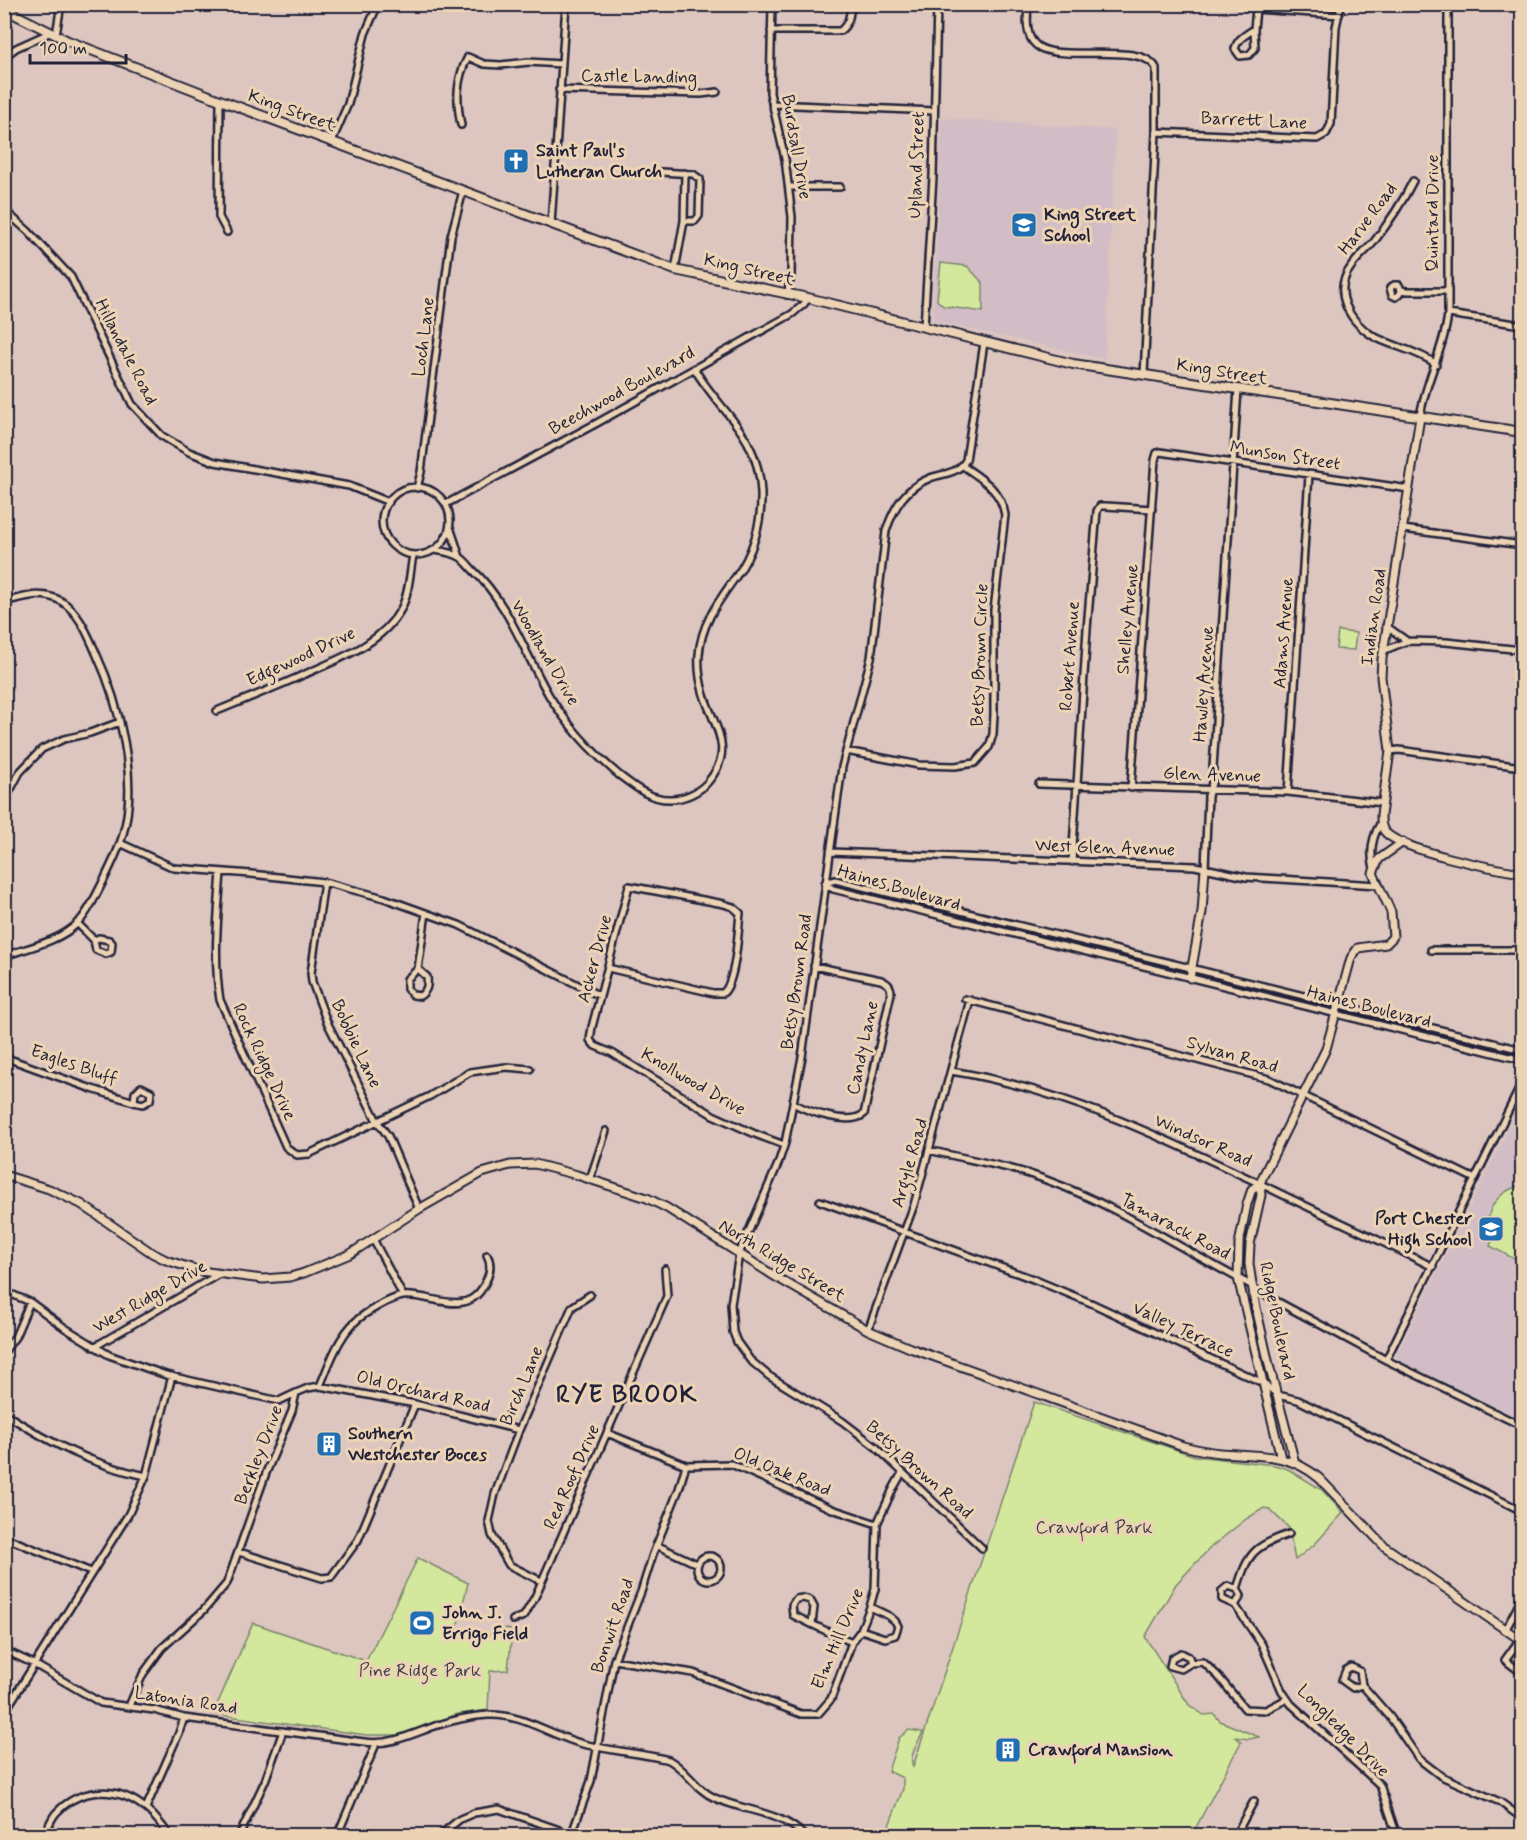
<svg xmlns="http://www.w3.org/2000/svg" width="1527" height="1840" font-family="Mynerve,sans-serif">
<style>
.built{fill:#d2bdc6}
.green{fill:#d3e89d;stroke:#7a856c;stroke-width:1.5}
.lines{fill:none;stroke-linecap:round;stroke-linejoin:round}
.minor-casing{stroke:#22223b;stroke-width:10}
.tertiary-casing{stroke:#22223b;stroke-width:11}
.secondary-casing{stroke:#22223b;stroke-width:12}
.minor{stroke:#ecd3b4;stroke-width:5}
.tertiary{stroke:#ecd3b4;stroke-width:7}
.secondary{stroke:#ecd3b4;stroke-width:8}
.labels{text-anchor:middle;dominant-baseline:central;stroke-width:6;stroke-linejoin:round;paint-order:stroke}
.street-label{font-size:18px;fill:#22223b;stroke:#ecd3b4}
.poi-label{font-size:18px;font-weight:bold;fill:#22223b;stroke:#ecd3b4;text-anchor:start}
.park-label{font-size:18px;fill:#3d404a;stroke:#ecd3b4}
.district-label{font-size:24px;font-weight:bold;letter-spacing:1.5px;fill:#22223b;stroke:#ecd3b4}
</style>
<rect width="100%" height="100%" fill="#ddc6bf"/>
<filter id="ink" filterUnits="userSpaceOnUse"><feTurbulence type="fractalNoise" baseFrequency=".0167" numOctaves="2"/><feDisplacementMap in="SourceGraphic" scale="12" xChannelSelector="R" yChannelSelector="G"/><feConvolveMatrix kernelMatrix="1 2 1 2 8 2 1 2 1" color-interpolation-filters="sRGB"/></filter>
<g filter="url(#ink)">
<path class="built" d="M942 118 1116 130 1105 359 933 321Z
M1522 1101V1420L1395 1358Z"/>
<path class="green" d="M941 263 967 266 983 283V312L943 306 937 300Z
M1338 631 1356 633 1354 650 1336 649Z
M1522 1185V1263L1490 1246 1492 1241C1481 1214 1495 1192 1522 1185Z
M1034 1402 1195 1456 1274 1465 1288 1469 1322 1490 1343 1513 1315 1544 1295 1560 1289 1528 1269 1509 1264 1508 1246 1519 1211 1547 1176 1584 1145 1637 1189 1705 1204 1715 1214 1714 1220 1721 1259 1737 1249 1739 1235 1737 1241 1742 1192 1835 1054 1836 1045 1832 1043 1836H885L903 1789V1778L888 1771 899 1738 909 1730 923 1732C918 1743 908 1756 913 1767Z
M418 1558 468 1583 456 1632 499 1635 506 1628 512 1631 508 1670 490 1671 488 1710 458 1714 398 1735H367L213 1714 253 1623 366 1661Z"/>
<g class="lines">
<defs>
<path id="minor" d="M772 4 770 93 785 159 792 217 791 276 787 295
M1028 4C1027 17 1025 36 1036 45 1057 64 1141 40 1156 68V132L1144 375
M1236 4 1256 9 1339 15
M1254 29C1246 35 1237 39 1235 49L1240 56 1249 55 1255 48 1254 29 1256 9
M771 31H840C849 24 850 16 851 4
M56 35 61 4
M4 57 16 48 49 33
M559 90 701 94 717 92
M220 100 219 217 227 232
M772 104 934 111
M461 125C456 100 456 79 468 57L484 64 501 65 529 62 561 64
M1156 132 1317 139 1326 134 1331 124 1336 27 1341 4
M332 141 348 104 365 34 378 4
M661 172 693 174 700 179 699 216 695 221H684
M1413 181C1402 203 1388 224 1373 243 1366 251 1357 258 1351 267 1332 292 1349 321 1373 336 1393 347 1417 350 1436 364
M789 187H840
M4 210 28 231 71 277 132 404 162 436 189 452 215 462 349 486 389 502
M551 224 566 4
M675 270 684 221 685 173
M1401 290 1400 294 1396 297 1392 295 1390 288 1394 285H1399L1401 290 1408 291H1448
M1448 314 1522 325
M924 327 933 177 937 4
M1420 417C1425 381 1444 350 1448 314V4
M382 521a34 34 0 1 1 68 0a34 34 0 1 1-68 0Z
M417 488 421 472 451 236 463 191
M446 504 597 423 792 314 804 304 808 298
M450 527 460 557
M1403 529 1522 545
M434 550C442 551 453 553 460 557 465 560 469 566 473 570 510 605 525 655 550 697 568 726 593 753 619 775 635 787 650 800 671 799 684 799 699 792 707 783 736 750 715 729 704 695 700 682 698 668 699 655 701 624 718 602 735 578 753 554 762 523 761 493 759 433 720 413 694 368
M4 602C24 597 42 590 61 601 79 612 88 635 96 653 119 703 139 779 123 834 119 850 111 865 104 880 96 894 90 911 78 923 58 942 30 947 4 956
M1386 626 1407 641
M1383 651 1407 641 1446 642 1522 650
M217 711C246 699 274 688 303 675 338 659 381 645 401 609 409 594 410 572 413 555
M846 751 919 765 955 766 975 763 989 747 993 734 994 714V610L1005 515C1001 490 982 479 963 466
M1390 751 1399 750 1522 767
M1039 784 1288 792 1383 803
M1131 788 1155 460 1157 453 1160 452 1409 489
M1288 792 1309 475
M4 802 20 772 42 749 64 739 90 733 120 722
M120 843 174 868 251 874 324 882 384 898 459 925 600 996
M830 852 1195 866 1246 877 1378 885
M1072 862 1087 629 1097 511 1100 506H1106L1152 509
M1205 868 1208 796 1212 783 1238 389
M1374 868C1369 851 1372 837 1381 822
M221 872C218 915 213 958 220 1000L286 1147 297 1155 309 1154 430 1096 470 1072 506 1067 530 1069
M324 882 311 973 312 982 327 1022 377 1121 388 1136 419 1209
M77 923 94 940
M99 938 109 940 112 943 111 952 106 954 96 950 94 940Z
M1431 950H1522
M608 968 713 993H723C736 982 738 931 740 913L733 907 724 904 629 886 592 1027 590 1040 595 1046 612 1053 713 1115 755 1134 784 1145
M418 969 427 977C428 986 427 991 420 996L413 995 407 989V979L418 969 426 913
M965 999 1269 1079 1475 1179
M1522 1050 835 880 825 883 833 889 1522 1060
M4 1057 92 1089 134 1102
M951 1071C1065 1089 1170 1141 1273 1190 1326 1216 1380 1240 1433 1267
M141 1087 151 1092 150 1100 143 1104 134 1102 135 1093Z
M793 1103C809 1112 849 1126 864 1114L891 993C891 985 887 983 881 980L814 966
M929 1150C969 1160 1011 1166 1049 1181 1120 1207 1184 1251 1251 1285L1256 1290 1386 1360 1522 1426
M590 1179 606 1131
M820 1201 1033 1279 1091 1303 1263 1383 1278 1395 1298 1400 1310 1406 1522 1511
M373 1239 403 1296
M4 1291 30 1302 65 1328 109 1355 166 1375 279 1401 296 1393
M868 1330 914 1205 970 1000
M94 1347 219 1274
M4 1352 15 1337 30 1302
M1386 1360 1522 1083
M320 1386 415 1404 519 1430
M4 1413C50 1443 92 1465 146 1476
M607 1433 686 1465 731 1464 832 1509 877 1524
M4 1537 91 1572
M656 1545 697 1564
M982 1548 876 1447 842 1421 769 1376 750 1360 737 1342 733 1332 731 1304 739 1254 778 1164 785 1143 802 1057 842 767 871 658 886 531C894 507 905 488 930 478 944 473 958 474 966 460L984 343
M239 1552 322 1578 331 1577 358 1540 415 1404
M697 1568a12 12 0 1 1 24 0a12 12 0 1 1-24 0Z
M541 1581 509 1565 492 1535 489 1521 495 1494 519 1430 572 1307 590 1295
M1235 1605 1262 1645 1282 1691 1291 1704 1380 1785 1397 1836
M1235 1605 1241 1596 1237 1589C1248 1553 1253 1547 1289 1534
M1235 1605 1222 1599V1591L1228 1586 1237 1589
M513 1620 524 1616 535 1597 667 1296 665 1269
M812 1624 814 1607 810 1600 803 1598 796 1599 792 1605 793 1615C813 1625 832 1634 852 1642
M1506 1629 1522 1598
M861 1630 885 1638 895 1635 898 1626 895 1621 889 1616 870 1607
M1520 1639 1505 1660 1522 1673
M4 1650 34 1664 101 1703 154 1710 184 1718 364 1742C391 1746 414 1733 438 1725 454 1720 471 1716 488 1715 521 1713 552 1736 583 1744 611 1751 641 1753 669 1760 687 1770 696 1790 715 1798 743 1811 783 1812 804 1836
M614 1660 693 1673 801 1714H818L831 1699 852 1642 861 1630 870 1607 875 1589 877 1524 893 1489 902 1473
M1191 1663 1189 1657 1181 1653 1172 1658 1170 1666 1181 1669 1191 1663 1203 1662 1218 1676 1245 1709 1266 1710 1287 1699
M1362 1685 1353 1688 1342 1680 1346 1670 1351 1667 1360 1671 1362 1685 1390 1717 1419 1759 1441 1776 1500 1802 1522 1818
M129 1706 143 1674 162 1648 204 1610 227 1583 266 1473 292 1411 296 1393 308 1388 320 1386C331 1360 340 1330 365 1314 376 1307 391 1298 403 1296 432 1293 469 1321 486 1281 490 1273 492 1264 487 1255
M4 1713 128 1515 146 1476 172 1376
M146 1808 179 1733 184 1718
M43 1836C49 1828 50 1819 57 1812 81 1787 118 1786 145 1808 155 1815 162 1826 170 1836
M239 1836 265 1781 283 1731
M337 1836 376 1744
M439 1836 460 1819 474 1813 499 1809 571 1834
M571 1836 591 1781 614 1660 641 1592 653 1554 679 1489 686 1465
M1235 1836 1254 1801"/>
<path id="tertiary" d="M1420 417 1382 659 1381 677 1390 751 1381 815C1381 822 1381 828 1386 833 1404 851 1495 869 1522 873
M1190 978 1202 912 1205 868
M4 1175 49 1189 81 1204 152 1253 166 1260 200 1271 263 1279 290 1277 304 1273 350 1254 419 1209 482 1173 510 1165 535 1164 577 1175 647 1198 667 1208 776 1277 868 1330 910 1348 1183 1446C1195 1449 1207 1452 1220 1453 1258 1456 1288 1452 1319 1478L1384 1546 1522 1641
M1260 1184 1252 1189 1247 1204 1239 1244 1238 1278 1281 1458
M1295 1463 1270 1369 1255 1303 1249 1264 1250 1244 1261 1195 1260 1184 1263 1176 1326 1049 1351 958 1358 948 1386 944 1393 937 1391 912 1373 873 1379 859 1403 842"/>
<path id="secondary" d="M4 9 68 41 220 100 675 270 808 298 1073 364 1522 432"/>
</defs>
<use href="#minor" class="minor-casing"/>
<use href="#tertiary" class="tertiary-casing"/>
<use href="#secondary" class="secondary-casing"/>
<use href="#minor" class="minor"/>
<use href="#tertiary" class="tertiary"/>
<use href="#secondary" class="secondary"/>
</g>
</g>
<defs>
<symbol id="church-square" viewBox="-11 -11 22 22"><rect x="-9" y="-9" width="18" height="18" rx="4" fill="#1f6fb2" stroke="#ecd3b4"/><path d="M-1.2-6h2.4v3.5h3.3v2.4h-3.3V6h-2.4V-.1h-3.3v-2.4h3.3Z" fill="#fff"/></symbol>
<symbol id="school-square" viewBox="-11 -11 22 22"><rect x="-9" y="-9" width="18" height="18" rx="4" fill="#1f6fb2" stroke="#ecd3b4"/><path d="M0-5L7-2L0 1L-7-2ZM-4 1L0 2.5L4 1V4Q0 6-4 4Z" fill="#fff"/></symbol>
<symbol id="building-square" viewBox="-11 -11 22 22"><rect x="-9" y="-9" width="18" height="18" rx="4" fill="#1f6fb2" stroke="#ecd3b4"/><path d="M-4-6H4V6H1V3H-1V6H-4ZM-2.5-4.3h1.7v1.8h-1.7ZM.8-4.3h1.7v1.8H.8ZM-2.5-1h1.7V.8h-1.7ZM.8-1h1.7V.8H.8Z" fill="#fff"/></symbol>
<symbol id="stadium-square" viewBox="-11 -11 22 22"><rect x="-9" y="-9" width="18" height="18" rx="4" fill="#1f6fb2" stroke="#ecd3b4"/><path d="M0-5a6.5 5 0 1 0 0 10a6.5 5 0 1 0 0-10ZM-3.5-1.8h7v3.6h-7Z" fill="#fff"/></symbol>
</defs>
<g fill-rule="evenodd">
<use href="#church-square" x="501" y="146" width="30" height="30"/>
<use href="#school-square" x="1009" y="210" width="30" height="30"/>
<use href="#school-square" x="1476" y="1214" width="30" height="30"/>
<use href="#building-square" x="314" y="1429" width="30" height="30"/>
<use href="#stadium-square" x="407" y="1608" width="30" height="30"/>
<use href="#building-square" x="993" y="1735" width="30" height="30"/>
</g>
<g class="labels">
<g class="street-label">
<text transform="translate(639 77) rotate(1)">Castle Landing</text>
<text transform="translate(292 111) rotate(20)">King Street</text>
<text transform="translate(1254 121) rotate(3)">Barrett Lane</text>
<text transform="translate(796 147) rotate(80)">Burdsall Drive</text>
<text transform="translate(917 165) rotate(-88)">Upland Street</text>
<text transform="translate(1433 213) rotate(-90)">Quintard Drive</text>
<text transform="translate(1368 219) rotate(-53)">Harve Road</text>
<text transform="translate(749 270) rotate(13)">King Street</text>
<text transform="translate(424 337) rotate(-83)">Loch Lane</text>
<text transform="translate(126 352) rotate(63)">Hillandale Road</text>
<text transform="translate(1222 372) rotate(9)">King Street</text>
<text transform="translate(622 391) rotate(-29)">Beechwood Boulevard</text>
<text transform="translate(1285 456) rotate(9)">Munson Street</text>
<text transform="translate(1374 617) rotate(-82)">Indian Road</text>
<text transform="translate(1128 619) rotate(-85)">Shelley Avenue</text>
<text transform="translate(1284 633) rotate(-86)">Adams Avenue</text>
<text transform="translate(545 653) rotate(60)">Woodland Drive</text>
<text transform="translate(980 655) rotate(-88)">Betsy Brown Circle</text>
<text transform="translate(1070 656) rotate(-86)">Robert Avenue</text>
<text transform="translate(301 657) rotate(-25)">Edgewood Drive</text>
<text transform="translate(1204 684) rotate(-86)">Hawley Avenue</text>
<text transform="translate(1212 775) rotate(2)">Glen Avenue</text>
<text transform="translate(1105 848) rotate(2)">West Glen Avenue</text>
<text transform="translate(899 888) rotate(16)">Haines Boulevard</text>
<text transform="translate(595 959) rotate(-75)">Acker Drive</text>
<text transform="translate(797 982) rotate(-82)">Betsy Brown Road</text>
<text transform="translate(1369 1007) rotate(14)">Haines Boulevard</text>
<text transform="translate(356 1044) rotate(65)">Bobbie Lane</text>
<text transform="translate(863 1048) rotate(-78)">Candy Lane</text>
<text transform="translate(1232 1055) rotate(16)">Sylvan Road</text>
<text transform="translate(264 1062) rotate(65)">Rock Ridge Drive</text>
<text transform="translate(74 1065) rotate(19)">Eagles Bluff</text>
<text transform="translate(693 1082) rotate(30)">Knollwood Drive</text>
<text transform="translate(1203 1141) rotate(24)">Windsor Road</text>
<text transform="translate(910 1163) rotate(-74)">Argyle Road</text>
<text transform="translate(1175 1227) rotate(28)">Tamarack Road</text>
<text transform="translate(782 1261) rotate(31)">North Ridge Street</text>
<text transform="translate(150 1297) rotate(-30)">West Ridge Drive</text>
<text transform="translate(1277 1321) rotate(78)">Ridge Boulevard</text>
<text transform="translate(1183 1330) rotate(25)">Valley Terrace</text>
<text transform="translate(522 1386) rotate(-67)">Birch Lane</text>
<text transform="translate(423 1392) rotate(13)">Old Orchard Road</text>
<text transform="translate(259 1455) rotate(-69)">Berkley Drive</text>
<text transform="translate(919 1470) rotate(42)">Betsy Brown Road</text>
<text transform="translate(782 1472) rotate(22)">Old Oak Road</text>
<text transform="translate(572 1477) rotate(-66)">Red Roof Drive</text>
<text transform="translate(613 1626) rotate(-71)">Bonwit Road</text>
<text transform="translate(838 1639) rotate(-67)">Elm Hill Drive</text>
<text transform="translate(186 1701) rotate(9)">Latonia Road</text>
<text transform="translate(1343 1731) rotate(45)">Longledge Drive</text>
</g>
<g class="poi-label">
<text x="536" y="151">Saint Paul's<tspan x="536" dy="21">Lutheran Church</tspan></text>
<text x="1044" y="215">King Street<tspan x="1044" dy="21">School</tspan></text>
<text x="1472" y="1219" text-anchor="end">Port Chester<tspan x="1472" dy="21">High School</tspan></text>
<text x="348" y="1434">Southern<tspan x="348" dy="21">Westchester Boces</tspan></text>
<text x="442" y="1613">John J.<tspan x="442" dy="21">Errigo Field</tspan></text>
<text x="1028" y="1750">Crawford Mansion</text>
</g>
<g class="park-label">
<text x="1094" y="1528">Crawford Park</text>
<text x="420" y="1671">Pine Ridge Park</text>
</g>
<g class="district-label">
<text x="627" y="1395">RYE BROOK</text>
</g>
</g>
<rect width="1527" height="1840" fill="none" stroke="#ecd3b4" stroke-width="24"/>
<rect x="12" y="12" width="1503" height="1816" fill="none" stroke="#22223b" stroke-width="2" filter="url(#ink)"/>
<path d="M30 54v9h96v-9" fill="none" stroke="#22223b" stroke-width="3"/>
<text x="39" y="54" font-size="18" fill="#22223b" stroke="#ecd3b4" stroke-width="4.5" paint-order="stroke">100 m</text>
</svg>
